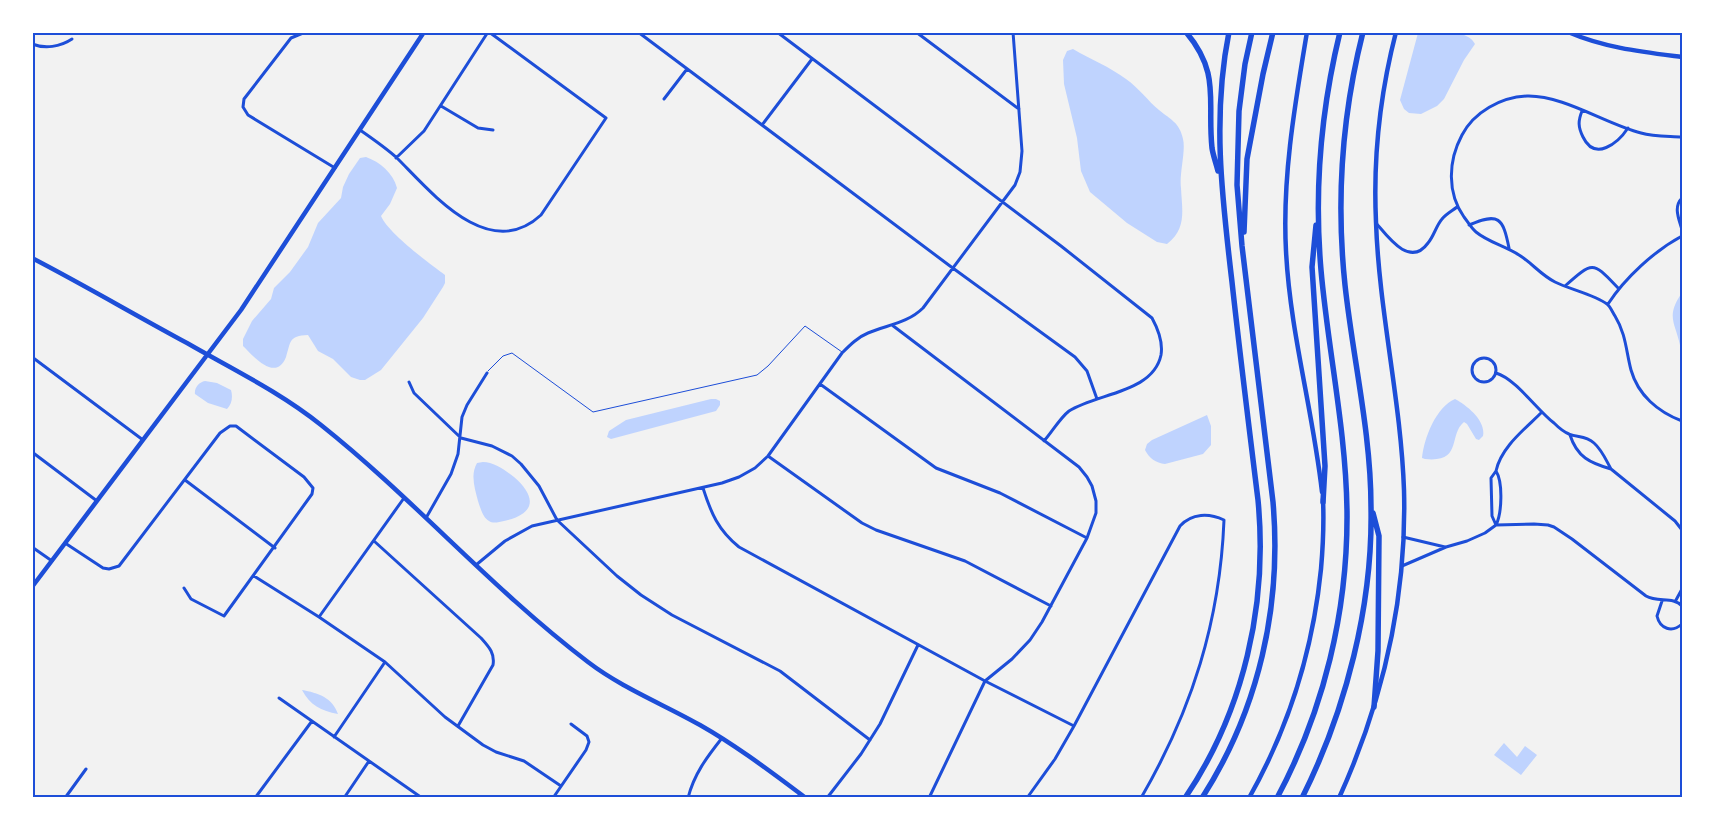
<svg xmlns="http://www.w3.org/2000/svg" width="1715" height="830" font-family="'Archivo Narrow',sans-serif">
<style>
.water{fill:#bfd3fe}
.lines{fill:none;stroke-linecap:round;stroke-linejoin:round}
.service{stroke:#1d4ed8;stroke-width:1}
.minor{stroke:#1d4ed8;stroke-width:3}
.secondary{stroke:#1d4ed8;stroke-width:4.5}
.motorway{stroke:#1d4ed8;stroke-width:5.5}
.neatline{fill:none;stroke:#1d4ed8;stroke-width:2}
</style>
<rect width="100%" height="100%" fill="#f2f2f2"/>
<path class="water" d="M1418 33C1433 32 1467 28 1475 44L1464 60 1444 99 1437 106 1421 114 1409 113 1404 109 1400 100Z
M1073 49C1090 59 1110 67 1126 79 1139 88 1148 101 1159 110 1171 120 1179 122 1183 139 1186 151 1179 174 1181 188 1182 210 1187 229 1167 244L1157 242 1127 223 1090 192 1081 171 1077 138 1064 84 1063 60 1067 51Z
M366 157C380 162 393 173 397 188L390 204 381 216C388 233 429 263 445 275V283L443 287 423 318 381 370 365 380H360L351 377 333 359 318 351 308 335C288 336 291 342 286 357 276 383 252 355 243 346V339L252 321 271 299 274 288 290 272 308 247 318 223 341 198 343 187 349 174 360 158Z
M1681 294H1682V356C1681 352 1681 349 1680 345 1675 322 1666 317 1681 294Z
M205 381 217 383 231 390C233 397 232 404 227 409L208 403 195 394C194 388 199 382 205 381Z
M711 399H716L720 401V405L716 411 611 439 607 437 609 431 626 420Z
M1455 399C1468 406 1486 421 1483 436L1479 440 1476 439 1467 424 1464 422C1448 435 1463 463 1425 459L1422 458C1424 438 1436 407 1455 399Z
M1207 415 1211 426V445L1203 454 1165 464C1156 463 1149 458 1145 450L1147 444 1152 440Z
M483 462C494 462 505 470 514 477 537 497 536 514 504 521 499 522 493 524 489 521 483 518 480 507 478 501 475 489 470 475 477 463Z
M302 690C318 693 332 697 338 714 321 711 310 705 302 690Z
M1504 743 1517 757 1525 746 1537 755 1521 775 1494 755Z"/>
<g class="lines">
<path class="service" d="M488 371 503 356 512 353 593 412 757 375 768 366 805 326 842 352"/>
<path class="minor" d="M638 32 950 266 1075 357 1087 371 1097 399
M777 32 1061 246 1152 318C1158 329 1163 343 1161 355 1153 393 1097 393 1069 411 1060 418 1052 432 1044 441
M916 32 1019 109
M318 33H303L291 38 244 99 243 107 248 115 335 168
M32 44C45 49 60 47 72 39
M664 99 687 69
M441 106 478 128 493 130
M1582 111C1578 121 1578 127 1583 137 1595 162 1618 143 1628 128
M762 125 812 59
M360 130C373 139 386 148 397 158 432 193 489 263 541 215L606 118 489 32
M1682 137C1669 136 1654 137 1641 133 1606 124 1563 95 1527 96 1501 97 1474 112 1462 135 1448 161 1447 193 1464 217 1468 222 1471 228 1476 232 1488 242 1505 246 1519 255 1532 263 1541 275 1555 282 1569 289 1595 295 1607 304 1610 306 1613 313 1615 316 1626 334 1626 351 1631 370 1638 395 1658 412 1682 421
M396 158 424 131 488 32
M1682 198C1673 207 1679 219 1682 230
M1376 223C1388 237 1410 268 1428 243 1434 236 1436 226 1442 219 1446 214 1452 211 1457 207
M1469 225C1499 212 1503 218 1509 248
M1565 286C1594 260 1593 262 1619 289
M1608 304C1625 278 1654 251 1682 236
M892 325 1079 467 1087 477 1092 486 1096 501V513L1087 538 1042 622 1030 640 1012 659 985 681 929 798
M32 357 143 440
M1472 370a12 12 0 1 1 24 0a12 12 0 1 1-24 0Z
M1496 373C1516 379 1537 410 1554 423 1558 427 1564 432 1569 434 1578 438 1585 435 1594 443 1602 450 1606 460 1611 469 1590 463 1577 457 1570 435
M409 382 414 393 461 438 492 446 512 456 521 464 539 486 557 520 617 576 641 595 672 615 780 671 870 740
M820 384 936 468 1000 493 1087 538
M32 452 97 501
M768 456 862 523 876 530 965 561 1051 606
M1611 469 1675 521 1682 530
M1496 471C1503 482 1502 513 1496 525L1492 516 1491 478Z
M1496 471C1501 447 1525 429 1542 412
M185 480 275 548
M703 488C711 513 718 530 739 547L985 681 1074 726
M426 518 451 474 458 454 462 417 467 405 487 373
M1403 537 1445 547
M374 541 481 638C489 647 495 653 493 665L458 726
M65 543 103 568 109 569 119 566 220 433 230 426H236L304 477 313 488 312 494 224 616 191 599 184 588
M32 547 52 561
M476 565 505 541 532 526 722 483 739 477 755 468 768 456 842 353C850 345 858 337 868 333 887 325 908 323 923 308L1015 185 1020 172 1022 151 1013 32
M1402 566 1446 547 1467 541 1485 533 1496 525 1534 524 1548 525 1554 527 1572 539 1646 596C1658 603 1673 596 1682 606
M254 576 319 617 385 662 445 717 483 745 496 752 524 761 561 786
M1676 600 1682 589
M1662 601 1657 616C1660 629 1672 633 1682 624
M319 617 404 498
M279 698 422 798
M334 737 385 662
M65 798 86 769
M255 798 312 721
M344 798 369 761
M553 798 586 750 589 742 587 736 571 724
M688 798C694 774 707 757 722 738
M797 798 800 794
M827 798 861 754 880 724 918 645
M1027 798 1055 759 1074 726 1180 526C1192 513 1209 513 1224 520 1220 621 1192 710 1141 798"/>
<path class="secondary" d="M1307 32C1295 104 1282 178 1286 251 1290 332 1313 411 1322 492
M1568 32C1605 48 1643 52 1682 57
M32 258C84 285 135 315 187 343 232 369 280 392 321 425 414 499 493 590 588 662 622 688 663 704 700 725 737 746 771 772 806 798
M32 587 241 310 424 32
M1249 798C1289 727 1313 649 1321 569 1323 546 1324 522 1323 499
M1339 798C1383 701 1407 597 1404 490 1401 401 1379 312 1376 222 1373 158 1380 94 1396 32"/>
<path class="motorway" d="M1186 32C1221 74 1207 100 1212 148 1213 155 1216 163 1218 171
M1316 225 1312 267 1325 466 1323 502
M1244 232 1247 159 1263 74 1273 32
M1373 513 1379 536 1378 651 1374 707
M1185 798C1244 711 1268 604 1258 500 1249 427 1240 355 1232 282 1222 197 1212 117 1229 32
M1202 798C1259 709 1282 606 1273 502L1242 246 1237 185 1239 111 1245 64 1252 32
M1277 798C1324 710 1348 611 1347 511 1346 430 1328 350 1321 270 1314 190 1321 110 1340 32
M1302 798C1346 710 1373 605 1371 507 1371 433 1353 359 1345 285 1336 200 1342 115 1363 32"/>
</g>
<rect width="1715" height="830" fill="none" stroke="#ffffff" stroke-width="68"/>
<rect x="34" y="34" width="1647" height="762" class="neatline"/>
</svg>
